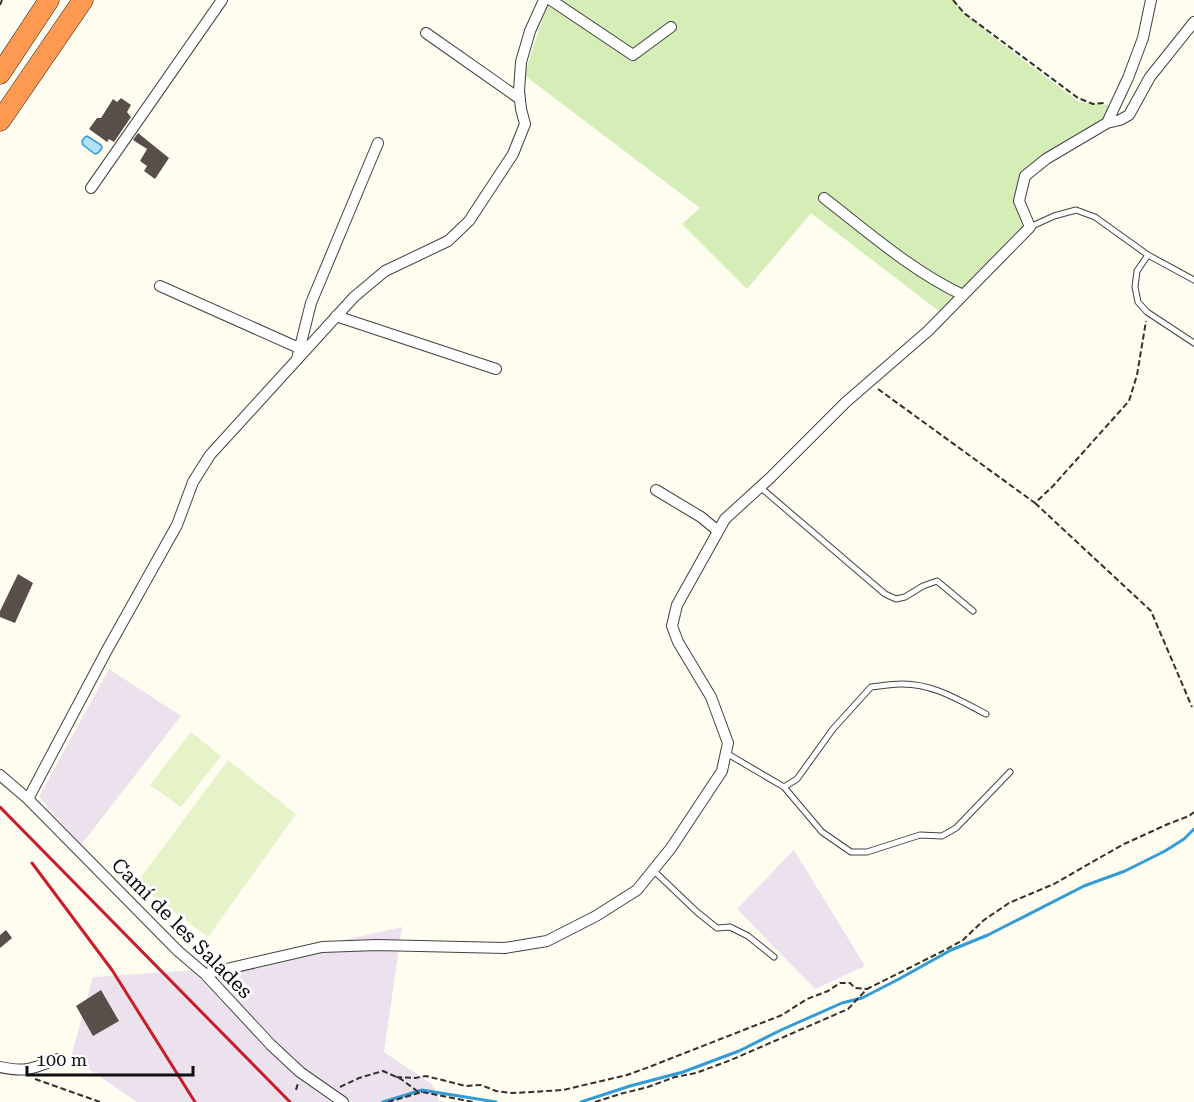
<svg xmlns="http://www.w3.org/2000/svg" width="1194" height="1102" font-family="'Roboto Serif',serif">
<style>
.industrial{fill:#ece2ee}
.green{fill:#d5edb7}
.pitch{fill:#e6f3c9}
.water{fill:#b1e2fa;stroke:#339bd6;stroke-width:1.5}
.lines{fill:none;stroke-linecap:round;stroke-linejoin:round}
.stream{stroke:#339bd6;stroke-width:3}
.building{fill:#584f4a}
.lane-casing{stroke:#424242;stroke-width:7}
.street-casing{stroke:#424242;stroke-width:12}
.highway-casing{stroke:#202020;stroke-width:21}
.path{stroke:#313131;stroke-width:2;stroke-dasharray:6 3;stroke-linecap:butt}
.lane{stroke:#fff;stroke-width:5}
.street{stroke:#fff;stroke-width:10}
.highway{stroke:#fd9950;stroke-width:20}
.rail{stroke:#c81d2b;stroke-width:3}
.labels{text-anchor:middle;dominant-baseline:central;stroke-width:6;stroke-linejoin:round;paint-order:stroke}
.street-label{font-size:20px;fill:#0f0f0f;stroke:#fff}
</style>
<rect width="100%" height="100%" fill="#fffcf0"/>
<path class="industrial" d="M109 669 181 716 81 845 39 797Z
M794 850 865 966 815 989 737 909Z
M402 927 384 1052 433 1085 440 1102H137L71 1057 93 977 213 969Z"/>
<path class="green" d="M549 0H955L964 13 988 31 989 34 1079 102 1111 105 1103 122 1044 155 1015 200 1027 230 940 312 811 213 747 289 682 224 700 208 524 75Z"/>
<path class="pitch" d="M191 732 221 756 181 807 150 785Z
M228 760 296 814 208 937 136 884Z"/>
<path class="water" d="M87 136 101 145 102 148 98 153 95 154 83 145 82 141 85 137Z"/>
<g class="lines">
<path class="stream" d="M383 1102 422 1090 496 1102
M581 1102 630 1086 683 1072 739 1051 781 1030 842 1003 862 998 899 979 951 950 988 935 1084 886 1125 871 1165 851 1184 839 1194 829"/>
</g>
<path class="building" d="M121 98 131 105 127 112 131 117 114 142 109 139 107 142 89 129 97 118H101L113 99 117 102Z
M138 133 169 158 155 179 144 171 147 166 140 161 147 149 133 140Z
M18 574 33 583 15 623 0 617V611Z
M6 930 12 938 0 948V935Z
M101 990 119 1021 93 1036 76 1006Z"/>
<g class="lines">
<defs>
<path id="lane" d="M1030 227 1054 216 1076 210 1095 217 1148 255 1194 280
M1148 255 1137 271 1135 287 1138 302 1147 312 1194 343
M760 487 885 594 896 599 905 597 923 586 937 581 973 611
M726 753 784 787 797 779 833 729 871 687C881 686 891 684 900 684 932 683 959 700 986 714
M784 787 822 832 851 852H867L920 835 942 836 956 828 1010 772
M653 870 697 912 717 928 730 927 748 936 774 957"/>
<path id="street" d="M551 0 633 55 671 27
M426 33 520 99
M1107 123 1120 120 1129 115 1150 77 1194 22
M91 188 222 0
M824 198C868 232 912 271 963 295
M160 286 299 348
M336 316 496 369
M297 359 311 303 378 143
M656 490 701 517 718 531
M0 775 28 799 178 951 205 974 271 1045 300 1072 343 1102
M28 799 107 650 177 525 193 482 210 455 354 297 385 271 448 241 469 221 513 154 525 124 521 109 519 91 521 62 530 31 544 0
M205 974 322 947 377 945 505 948 547 941 596 916 637 890 671 848 722 771 728 743 711 697 678 642 672 626 677 605 725 519 770 478 846 402 928 331 1030 227 1019 201 1025 176 1046 159 1107 123 1128 78 1143 38 1151 0
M0 1067C27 1073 33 1068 58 1059"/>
<path id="highway" d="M0 74 49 0
M0 121 83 0"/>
</defs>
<use href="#lane" class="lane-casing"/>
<use href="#street" class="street-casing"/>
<use href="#highway" class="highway-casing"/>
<path class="path" d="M953 0 964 13 1078 98 1093 104 1104 103
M0 5 2 0
M878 389 1035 503 1053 486 1129 401 1137 375 1146 321
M1035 503 1151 611 1192 707
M396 1077 415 1078 426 1076 466 1086 481 1085 496 1091 512 1093 532 1092 563 1090 627 1075 649 1067 782 1015 807 999 828 991 840 983H850L855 988 867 989
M35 1079 100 1102
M340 1087 359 1078 383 1071 401 1079 417 1091 422 1092
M296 1090 298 1083
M388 1102 422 1092 473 1102
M595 1102 620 1094 648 1087 675 1077 696 1073 731 1060 848 1009 867 989 945 950 963 940 984 920 1009 903 1054 884 1122 845 1168 824 1189 816 1194 812"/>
<use href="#lane" class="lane"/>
<use href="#street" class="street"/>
<use href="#highway" class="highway"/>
<path class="rail" d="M0 807 290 1102
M32 863 112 970 195 1102"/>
</g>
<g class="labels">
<g class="street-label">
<text transform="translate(182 928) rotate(45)">Camí de les Salades</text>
</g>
</g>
<path d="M27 1066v9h166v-9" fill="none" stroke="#0f0f0f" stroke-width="3"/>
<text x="36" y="1066" font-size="18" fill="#0f0f0f" stroke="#ffffff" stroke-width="4.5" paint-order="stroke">100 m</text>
</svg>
